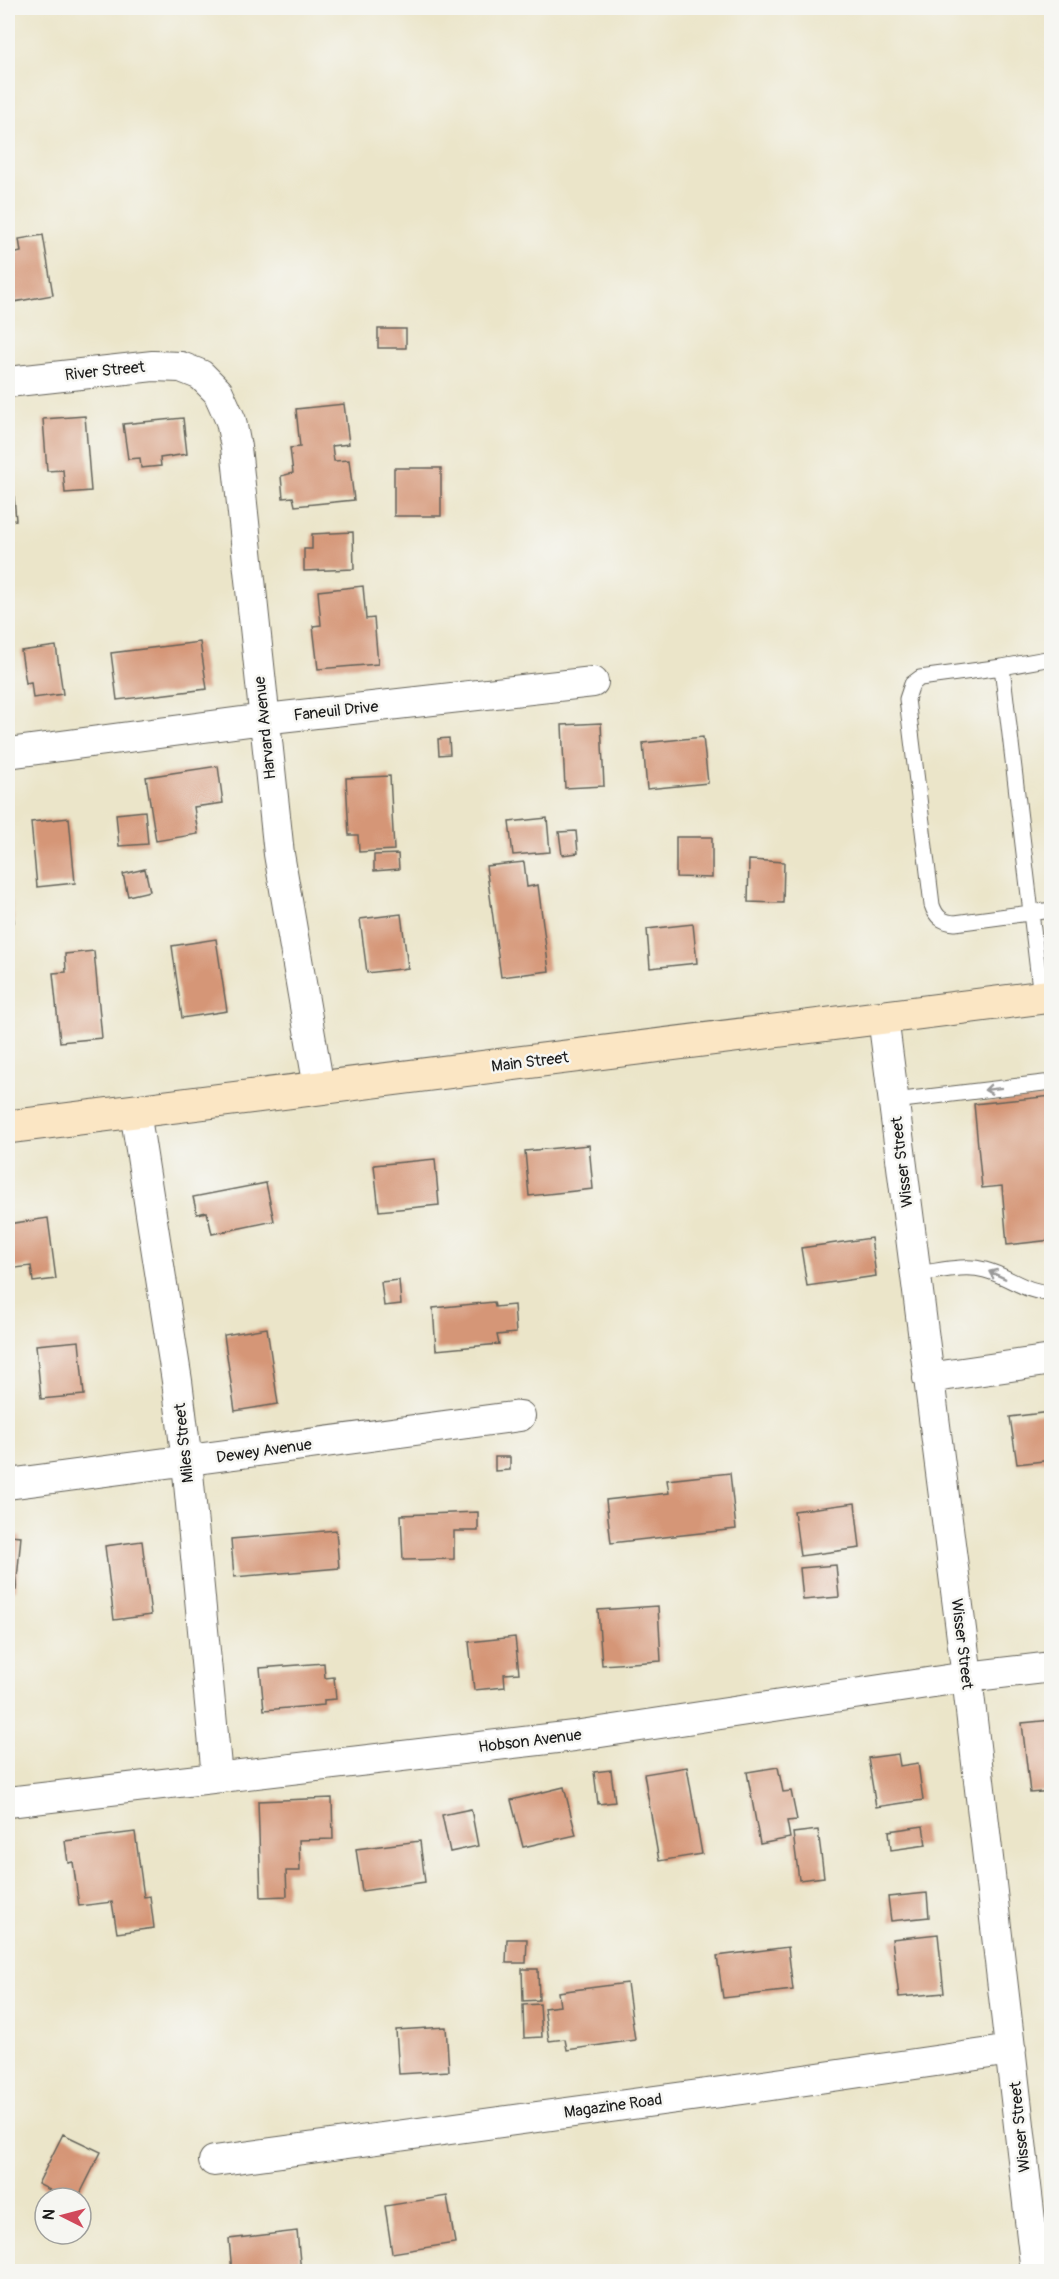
<svg xmlns="http://www.w3.org/2000/svg" width="1059" height="2279" font-family="Pangolin,sans-serif">
<style>
.building{fill:#d59677}
.lines{fill:none;stroke-linecap:round;stroke-linejoin:round}
.service-casing{stroke:#646259;stroke-width:17}
.minor-casing{stroke:#646259;stroke-width:32}
.secondary-casing{stroke:#646259;stroke-width:35}
.service{stroke:#fff;stroke-width:15}
.minor{stroke:#fff;stroke-width:30}
.secondary{stroke:#fbe6c4;stroke-width:33}
.oneway{stroke:#999}
.labels{text-anchor:middle;dominant-baseline:central;stroke-width:5;stroke-linejoin:round;paint-order:stroke}
.street-label{font-size:16px;fill:#1c1c1c;stroke:#f6f6f2}
</style>
<rect width="100%" height="100%" fill="#f6f6f2"/>
<filter id="ink" filterUnits="userSpaceOnUse"><feTurbulence type="fractalNoise" baseFrequency=".0167" numOctaves="2"/><feDisplacementMap in="SourceGraphic" scale="12" xChannelSelector="R" yChannelSelector="G"/><feConvolveMatrix kernelMatrix="1 2 1 2 8 2 1 2 1" color-interpolation-filters="sRGB"/></filter>
<filter id="wash" filterUnits="userSpaceOnUse"><feTurbulence type="fractalNoise" baseFrequency=".008" numOctaves="4" result="noise"/><feDisplacementMap in="SourceGraphic" scale="24" xChannelSelector="R" yChannelSelector="G"/><feGaussianBlur stdDeviation="1.35" result="paint"/><feColorMatrix in="noise" values="0 0 0 0 0 0 0 0 0 0 0 0 0 0 0 0 0 1.4 0 .05"/><feComposite in="paint" operator="in"/></filter>
<g filter="url(#wash)">
<rect width="100%" height="100%" fill="#ebe5c9"/>
<g id="blocks">
<path class="building" d="M43 235 53 295 8 303V255L21 252 19 239Z
M378 329H406V348H378Z
M344 404 349 444 332 446 334 461 349 460 354 500 295 506 293 497 283 498 281 476 293 473 290 448 300 447 296 409Z
M85 416 91 491 65 493 63 470 47 471 43 419Z
M183 418 187 454 160 458 161 466 141 468 140 458 128 459 123 424Z
M8 438H9L16 520 8 521Z
M394 468H441V516H394Z
M353 532 354 569 304 571V549H312V534Z
M363 586 366 619 374 618 378 664 318 669 313 626 321 625 318 591Z
M200 642 207 689 117 700 111 653Z
M56 646 63 694 33 698 31 682 26 683 21 651Z
M601 723 604 786 565 788 562 725Z
M703 737 708 783 647 789 643 743Z
M449 738 450 754 439 755 438 739Z
M218 766 223 803 194 807 198 834 156 841 146 777Z
M390 776 394 850 359 852 358 835H349L346 778Z
M145 811 148 844 119 846 116 814Z
M69 818 75 883 37 887 31 822Z
M547 818 550 852 513 855 509 822Z
M576 831 578 853 562 855 559 832Z
M676 837H712V878L676 877Z
M398 854 399 869 374 871V855Z
M749 860 784 862 783 903 748 902Z
M524 862 527 887 538 885 549 971 501 977 486 866Z
M145 869 150 891 128 896 123 874Z
M8 891H10L14 922H8Z
M401 914 408 968 367 973 360 919Z
M693 924 697 963 650 968 647 929Z
M216 939 227 1011 182 1018 172 946Z
M94 951 102 1038 60 1042 53 973 66 972 65 954Z
M1052 1096V1240L1007 1245 1002 1186 982 1188 974 1104Z
M589 1145 593 1189 529 1196 525 1151Z
M435 1159 439 1205 379 1211 374 1165Z
M266 1183 274 1221 212 1234 207 1212 197 1214 193 1197Z
M48 1218 56 1279 33 1282 31 1266 8 1269V1224Z
M871 1238 876 1276 807 1286 801 1248Z
M399 1280 401 1304 384 1306 381 1282Z
M494 1302 495 1307 514 1305 516 1333 497 1335 499 1344 436 1350 433 1308Z
M267 1328 278 1404 235 1411 224 1335Z
M79 1341 84 1395 41 1399 36 1345Z
M1050 1412 1052 1460 1017 1464 1010 1417Z
M495 1457H510V1470L495 1471Z
M730 1473 736 1529 611 1543 606 1500 669 1493 667 1480Z
M855 1503 860 1548 800 1556 794 1511Z
M478 1512V1531H454V1559L403 1560 401 1515Z
M336 1530 339 1568 234 1577 231 1539Z
M8 1535 21 1536 16 1590H8Z
M142 1541 151 1615 114 1620 105 1546Z
M836 1565 839 1597 803 1600 800 1568Z
M658 1606 661 1661 602 1665 598 1610Z
M515 1637 519 1673 504 1674 505 1687 474 1690 469 1642Z
M324 1663 325 1678 334 1677 336 1699 324 1700V1705L264 1710 260 1668Z
M1052 1720V1791L1030 1793 1022 1723Z
M898 1754 900 1766 918 1763 923 1800 876 1807 868 1758Z
M687 1767 702 1854 659 1861 644 1774Z
M778 1767 783 1792 791 1791 797 1820 787 1821 790 1838 760 1844 747 1772Z
M611 1770 615 1802 598 1804 594 1772Z
M564 1787 576 1835 523 1847 511 1800Z
M332 1798 333 1839 299 1840 300 1871H286L287 1896 261 1897 258 1801Z
M471 1809 478 1846 450 1852 442 1815Z
M923 1826 926 1845 891 1850 889 1831Z
M818 1830 824 1877 799 1880 793 1833Z
M135 1832 144 1897 150 1896 154 1928 117 1933 112 1902 79 1906 73 1862 68 1863 65 1841Z
M420 1841 425 1882 362 1891 356 1849Z
M927 1893 929 1917 891 1921 888 1897Z
M938 1934 944 1993 899 1997 892 1939Z
M507 1939H527L526 1963H506Z
M788 1947 793 1990 723 1998 717 1956Z
M522 1969H538L539 2000 523 2001Z
M627 1983 635 2040 567 2050 565 2039 549 2041 544 2008 560 2006 558 1992Z
M540 2004 542 2037 524 2038 523 2005Z
M446 2027 449 2071 399 2074 396 2030Z
M63 2134 101 2152 78 2198H65L38 2184Z
M447 2196 455 2243 392 2253 385 2206Z
M297 2231 301 2272H232L229 2239Z"/>
</g>
</g>
<g filter="url(#ink)">
<use href="#blocks" fill-opacity="0" stroke="#646259" stroke-width="1.5"/>
<g class="lines">
<defs>
<path id="service" d="M1002 667 1052 658
M1041 997 1002 667 920 678 912 684 907 699 932 905C936 917 942 922 955 923L1052 910
M894 1101 1052 1082
M915 1274C937 1272 963 1264 985 1270 1009 1276 1026 1293 1052 1293"/>
<path id="minor" d="M8 382 153 366 181 367 201 375 218 392 231 421 236 447 279 854 319 1088
M8 753 264 719 593 682
M883 1017 967 1677 1036 2272
M135 1111 177 1381 187 1462 217 1777
M928 1378 1052 1360
M8 1484 520 1416
M8 1802 574 1736 967 1677 1052 1667
M214 2161 743 2089 1011 2050"/>
<path id="secondary" d="M8 1127 1052 996"/>
</defs>
<use href="#service" class="service-casing"/>
<use href="#minor" class="minor-casing"/>
<use href="#secondary" class="secondary-casing"/>
<use href="#service" class="service"/>
<use href="#minor" class="minor"/>
<use href="#secondary" class="secondary"/>
</g>
<defs><path id="oneway-shaft" d="M-6 0H5M1.5-3L5.5 0L1.5 3" fill="none" stroke-width="1.6" stroke-linecap="round" stroke-linejoin="round" transform="scale(1.5)"/></defs>
<g class="oneway">
<use href="#oneway-shaft" transform="translate(993 1089) rotate(173)"/>
<use href="#oneway-shaft" transform="translate(997 1275) rotate(-156)"/>
</g>
</g>
<g class="labels">
<g class="street-label">
<text transform="translate(105 371) rotate(-6)">River Street</text>
<text transform="translate(336 711) rotate(-6)">Faneuil Drive</text>
<text transform="translate(265 728) rotate(-96)">Harvard Avenue</text>
<text transform="translate(530 1062) rotate(-7)">Main Street</text>
<text transform="translate(902 1162) rotate(-97)">Wisser Street</text>
<text transform="translate(184 1443) rotate(-96)">Miles Street</text>
<text transform="translate(264 1451) rotate(-8)">Dewey Avenue</text>
<text transform="translate(962 1644) rotate(83)">Wisser Street</text>
<text transform="translate(530 1741) rotate(-7)">Hobson Avenue</text>
<text transform="translate(613 2106) rotate(-8)">Magazine Road</text>
<text transform="translate(1020 2127) rotate(-96)">Wisser Street</text>
</g>
</g>
<rect width="1059" height="2279" fill="none" stroke="#f6f6f2" stroke-width="30"/>
<g transform="translate(63 2216) rotate(276)"><circle r="28" fill="#f6f6f2" stroke="#9f9f9c" stroke-width="1.5"/>
<path d="M0-4.5L10 22L0 15L-10 22Z" fill="#d1495b"/>
<text y="-9" font-size="16" font-weight="bold" text-anchor="middle" fill="#1c1c1c">N</text>
</g>
</svg>
